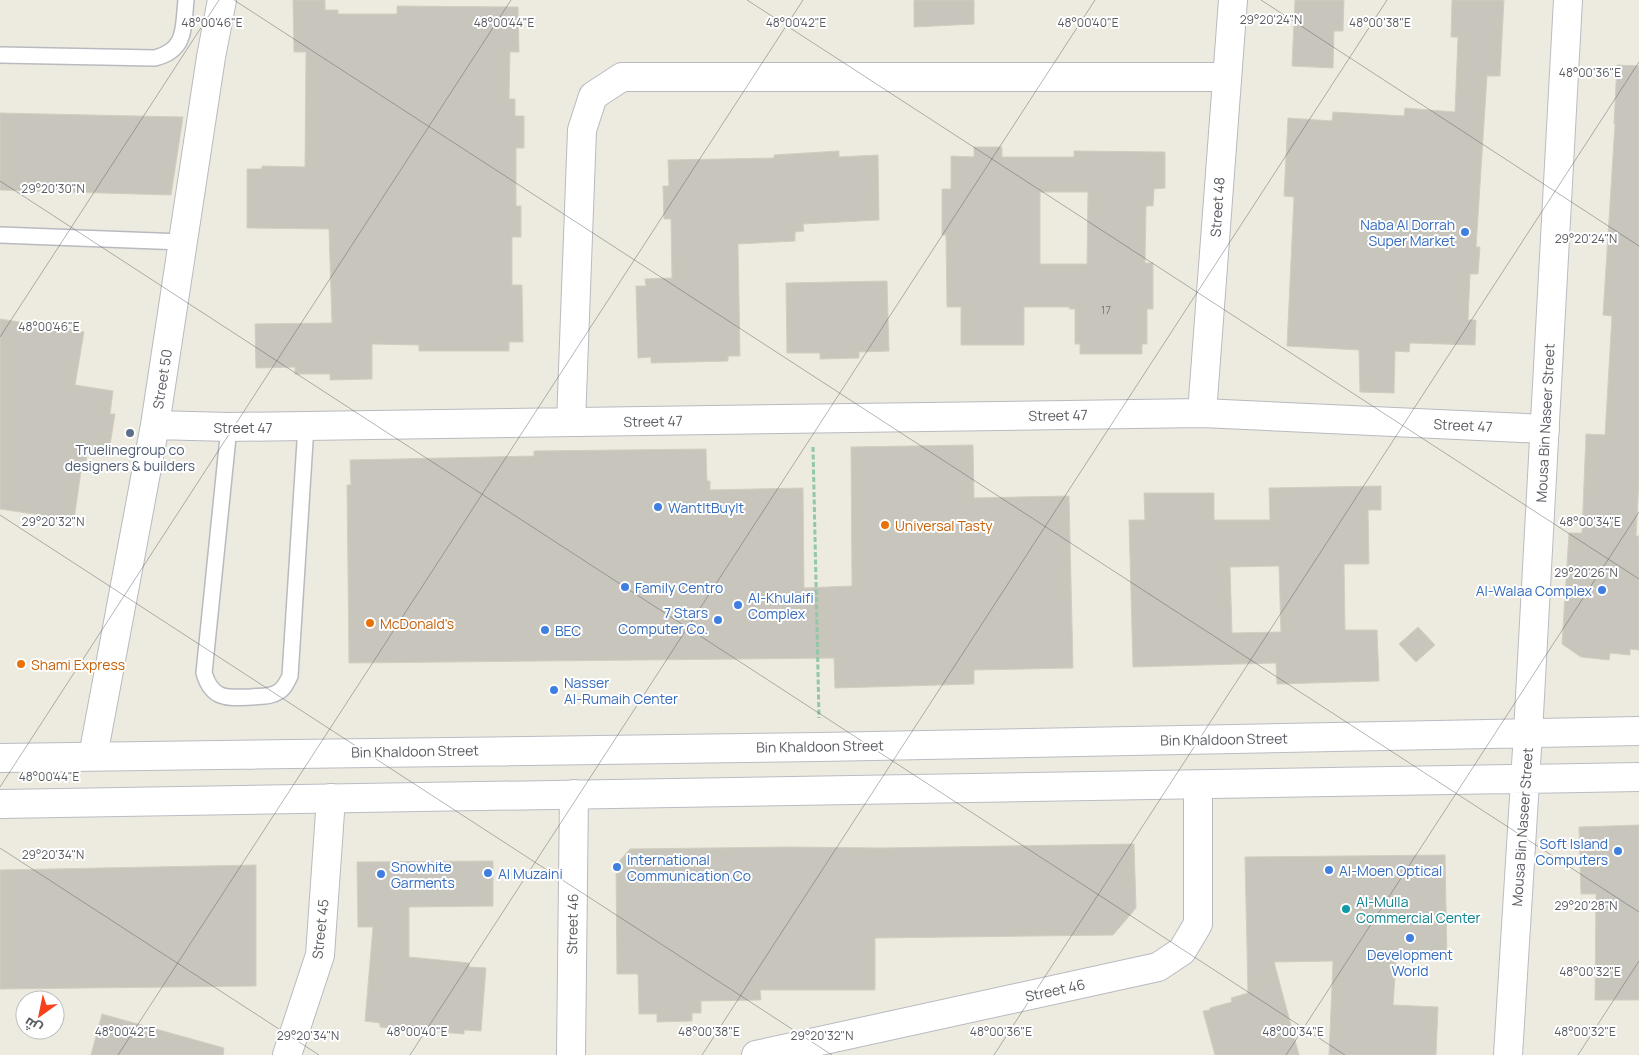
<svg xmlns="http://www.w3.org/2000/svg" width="1639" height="1055" font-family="Manrope,Cairo,sans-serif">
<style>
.building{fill:#c8c5bd;stroke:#d2cebe;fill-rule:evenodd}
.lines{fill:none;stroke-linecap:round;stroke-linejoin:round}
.lane-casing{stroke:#b8bac0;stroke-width:18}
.street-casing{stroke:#b8bac0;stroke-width:30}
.secondary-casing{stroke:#b9bcc3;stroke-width:30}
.path{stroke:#92c8a7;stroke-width:3;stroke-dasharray:5 2.5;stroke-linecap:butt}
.lane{stroke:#fff;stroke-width:15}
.street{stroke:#fff;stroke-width:28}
.secondary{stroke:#fff;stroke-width:28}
.ticks{fill:none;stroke:#595c62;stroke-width:1;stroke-opacity:0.45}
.shop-dot{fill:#3f7fe0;stroke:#fff;stroke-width:2}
.service-dot{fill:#5c6f8a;stroke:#fff;stroke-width:2}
.food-dot{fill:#e8710a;stroke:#fff;stroke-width:2}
.culture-dot{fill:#0f9aa8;stroke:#fff;stroke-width:2}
.labels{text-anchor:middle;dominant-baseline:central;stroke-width:4;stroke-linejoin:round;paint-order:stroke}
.number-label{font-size:11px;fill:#757679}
.street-label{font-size:14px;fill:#595c62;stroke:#fff}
.shop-label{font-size:14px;fill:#366cbe;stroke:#fff;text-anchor:start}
.service-label{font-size:14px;fill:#4e5e75;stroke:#fff}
.food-label{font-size:14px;fill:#c56008;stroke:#fff;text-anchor:start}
.culture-label{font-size:14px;fill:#0d838f;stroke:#fff;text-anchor:start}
.ticks-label{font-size:12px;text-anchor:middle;fill:#595c62;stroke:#fff;stroke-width:4;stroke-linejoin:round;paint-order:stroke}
</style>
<rect width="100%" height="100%" fill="#edebdf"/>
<path class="building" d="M293 0H325V10H338V14H397V6L518 7 519 52H510L509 99H515V116H524V148H516V206H521V237H512V285H522L523 342H509V351H419V345L372 344V379L330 380V374H295V367L256 368 255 324 332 323 329 229 247 228V169H262V166L305 167 306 52H294Z
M914 0H974V24L914 27Z
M1295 0H1344L1343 31H1334L1333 68 1292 66Z
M1452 0H1504L1500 76H1487L1476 247H1480L1478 274H1470L1468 320H1476L1475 345 1410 343 1409 352 1395 351 1394 393 1360 392 1359 350 1287 346 1294 197 1284 196 1288 118 1332 121 1333 112 1404 116 1405 108 1455 112 1458 37H1451Z
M1617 65 1639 66V479L1636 536H1639V650L1630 649V655L1610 653 1609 660 1581 657 1562 644 1569 533H1582L1586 434 1605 435 1612 316 1603 315 1615 124H1614Z
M0 113 183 117 171 195 0 190Z
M974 147H1002V157H1074V151L1165 152V188L1154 189 1153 206H1146L1145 263H1153V309H1147V344H1142V354H1080V344H1075V309H1069L1070 307H1024V345H961V307H947L946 235H942V189H951V156L974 157ZM1040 192H1088L1087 264H1040Z
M839 151V157L878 155 879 220 803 224 804 231 795 232V241L738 244 740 356H728V361L651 363V357L638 358 636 286H646L645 279 672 278 671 219H664L663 186H669L668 160 774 158V155Z
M887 281 889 351 859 352V358L820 359V353H787L786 283Z
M0 319 84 332 75 385 113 391 110 414H115L108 457 87 453 85 471H81L74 520 0 509Z
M973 445 974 498 1069 496 1073 668 974 670V684L835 688 834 658 349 663 347 485H351L350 460 534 456V451L706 449 707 481H710V490L803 488 804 588 852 586 851 447Z
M1381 486V510H1368L1369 564H1344L1345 630H1377L1379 681 1277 684 1276 663 1133 667 1129 520H1145L1144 493H1214V520H1270L1269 488ZM1279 566 1281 632 1232 633 1230 567Z
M1418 627 1435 645 1416 662 1399 644Z
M1639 825V1000H1595L1596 894H1581L1579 827Z
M1134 844 1136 908 1113 935 875 938V990H760L761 1000 701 1001V1013H692V1021L657 1022V1014H639L638 974H617L616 865 630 849 788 847 881 848Z
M1445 855 1447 960 1396 961 1393 1005 1438 1007 1436 1055H1329L1333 961 1274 962 1299 1055H1215L1203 1011 1210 1010V1008L1232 1002 1231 998 1248 993 1245 857Z
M493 861V906L409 907V957L469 963V967L486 968 481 1031 464 1030V1034L380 1027V1023L365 1021 373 927H358L357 862Z
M256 865V986L0 989V870Z
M102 1014 224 1048 223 1055H91Z"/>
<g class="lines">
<defs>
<path id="lane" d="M0 55 155 58C187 50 183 27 186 0
M0 235 183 242
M229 427 204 673C212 700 227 698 251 697 260 696 271 697 278 692 284 689 287 682 290 676L306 426"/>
<path id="street" d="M1202 413 1233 0
M571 422 582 130 593 96 622 77H1227
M155 425 229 427 1202 413 1545 429
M93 756 155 425 211 57 222 0
M287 1055 320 955 331 798
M571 1055 574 794
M756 1055 1158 967 1182 951 1198 924V785"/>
<path id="secondary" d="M0 758 820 747 1639 731
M0 804 1639 777
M1508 1055 1528 733 1568 0"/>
</defs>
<use href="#lane" class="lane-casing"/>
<use href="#street" class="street-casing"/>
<use href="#secondary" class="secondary-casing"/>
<path class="path" d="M813 447 819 718"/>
<use href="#lane" class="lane"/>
<use href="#street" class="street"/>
<use href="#secondary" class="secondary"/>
</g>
<path class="ticks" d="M234 0 1639 912M747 0 1639 579M1261 0 1639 246M0 181 1345 1055M0 337 219 0M0 515 832 1055M0 787 511 0M0 848 319 1055M118 1055 803 0M410 1055 1095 0M702 1055 1387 0M994 1055 1639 62M1286 1055 1639 512M1578 1055 1639 961"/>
<g class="shop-dot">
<circle cx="1465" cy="232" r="5"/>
<circle cx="658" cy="507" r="5"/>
<circle cx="625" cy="587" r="5"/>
<circle cx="1602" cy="590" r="5"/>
<circle cx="738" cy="605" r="5"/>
<circle cx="718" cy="620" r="5"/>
<circle cx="545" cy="630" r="5"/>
<circle cx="554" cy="690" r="5"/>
<circle cx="1618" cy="851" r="5"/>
<circle cx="617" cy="867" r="5"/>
<circle cx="1329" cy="870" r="5"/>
<circle cx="488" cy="873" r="5"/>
<circle cx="381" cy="874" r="5"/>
<circle cx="1410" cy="938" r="5"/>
</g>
<circle class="service-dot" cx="130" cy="433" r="5"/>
<g class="food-dot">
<circle cx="885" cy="525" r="5"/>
<circle cx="370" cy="623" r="5"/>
<circle cx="21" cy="664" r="5"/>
</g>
<circle class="culture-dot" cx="1346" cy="909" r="5"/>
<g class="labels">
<g class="number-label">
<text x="1106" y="309">17</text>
</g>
<g class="street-label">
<text transform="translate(1217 207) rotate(-86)">Street 48</text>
<text transform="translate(162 379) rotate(-81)">Street 50</text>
<text transform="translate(1058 415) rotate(-1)">Street 47</text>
<text transform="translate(653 421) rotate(-1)">Street 47</text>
<text transform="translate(1545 423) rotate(-87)">Mousa Bin Naseer Street</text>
<text transform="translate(1463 425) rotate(3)">Street 47</text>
<text x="243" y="427">Street 47</text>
<text transform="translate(1224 739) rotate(-1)">Bin Khaldoon Street</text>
<text transform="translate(820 746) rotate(-1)">Bin Khaldoon Street</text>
<text transform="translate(415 751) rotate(-1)">Bin Khaldoon Street</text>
<text transform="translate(1522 827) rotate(-86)">Mousa Bin Naseer Street</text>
<text transform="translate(572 924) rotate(-89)">Street 46</text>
<text transform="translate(320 929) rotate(-84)">Street 45</text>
<text transform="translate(1055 990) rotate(-12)">Street 46</text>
</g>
<g class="shop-label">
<text x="1455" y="224" text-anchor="end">Naba Al Dorrah<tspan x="1455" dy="16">Super Market</tspan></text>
<text x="668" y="507">WantItBuyIt</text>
<text x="635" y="587">Family Centro</text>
<text x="1592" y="590" text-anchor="end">Al-Walaa Complex</text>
<text x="748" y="597">Al-Khulaifi<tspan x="748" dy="16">Complex</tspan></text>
<text x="708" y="612" text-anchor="end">7 Stars<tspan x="708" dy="16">Computer Co.</tspan></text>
<text x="555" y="630">BEC</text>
<text x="564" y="682">Nasser<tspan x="564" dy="16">Al-Rumaih Center</tspan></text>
<text x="1608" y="843" text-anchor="end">Soft Island<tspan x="1608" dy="16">Computers</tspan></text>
<text x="627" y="859">International<tspan x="627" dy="16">Communication Co</tspan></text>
<text x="391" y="866">Snowhite<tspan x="391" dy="16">Garments</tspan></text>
<text x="1339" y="870">Al-Moen Optical</text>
<text x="498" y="873">Al Muzaini</text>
<text x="1410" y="954" text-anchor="middle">Development<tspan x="1410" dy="16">World</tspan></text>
</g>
<g class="service-label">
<text x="130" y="449">Truelinegroup co<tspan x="130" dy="16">designers &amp; builders</tspan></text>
</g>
<g class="food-label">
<text x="895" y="525">Universal Tasty</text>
<text x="380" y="623">McDonald's</text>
<text x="31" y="664">Shami Express</text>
</g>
<g class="culture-label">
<text x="1356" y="901">Al-Mulla<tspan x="1356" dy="16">Commercial Center</tspan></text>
</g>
</g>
<g class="ticks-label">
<text x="1271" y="24">29°20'24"N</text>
<text x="504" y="27">48°00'44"E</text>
<text x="796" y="27">48°00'42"E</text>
<text x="1088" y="27">48°00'40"E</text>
<text x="212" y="27">48°00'46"E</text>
<text x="1380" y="27">48°00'38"E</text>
<text x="1590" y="77">48°00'36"E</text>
<text x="53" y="193">29°20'30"N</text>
<text x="1586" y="243">29°20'24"N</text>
<text x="49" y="331">48°00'46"E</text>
<text x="53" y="526">29°20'32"N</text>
<text x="1590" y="526">48°00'34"E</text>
<text x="1586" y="577">29°20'26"N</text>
<text x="49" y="781">48°00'44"E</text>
<text x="53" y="859">29°20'34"N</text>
<text x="1586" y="910">29°20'28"N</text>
<text x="1590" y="976">48°00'32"E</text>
<text x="125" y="1036">48°00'42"E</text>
<text x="417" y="1036">48°00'40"E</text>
<text x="709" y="1036">48°00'38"E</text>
<text x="1001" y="1036">48°00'36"E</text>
<text x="1293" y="1036">48°00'34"E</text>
<text x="1585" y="1036">48°00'32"E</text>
<text x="308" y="1040">29°20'34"N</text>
<text x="822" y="1040">29°20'32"N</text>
</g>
<g transform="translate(40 1015) rotate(213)"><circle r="24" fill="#ffffff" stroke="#bdbec0"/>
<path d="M0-4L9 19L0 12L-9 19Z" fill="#f7411b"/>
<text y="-8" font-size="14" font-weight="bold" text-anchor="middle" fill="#595c62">ش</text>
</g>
</svg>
